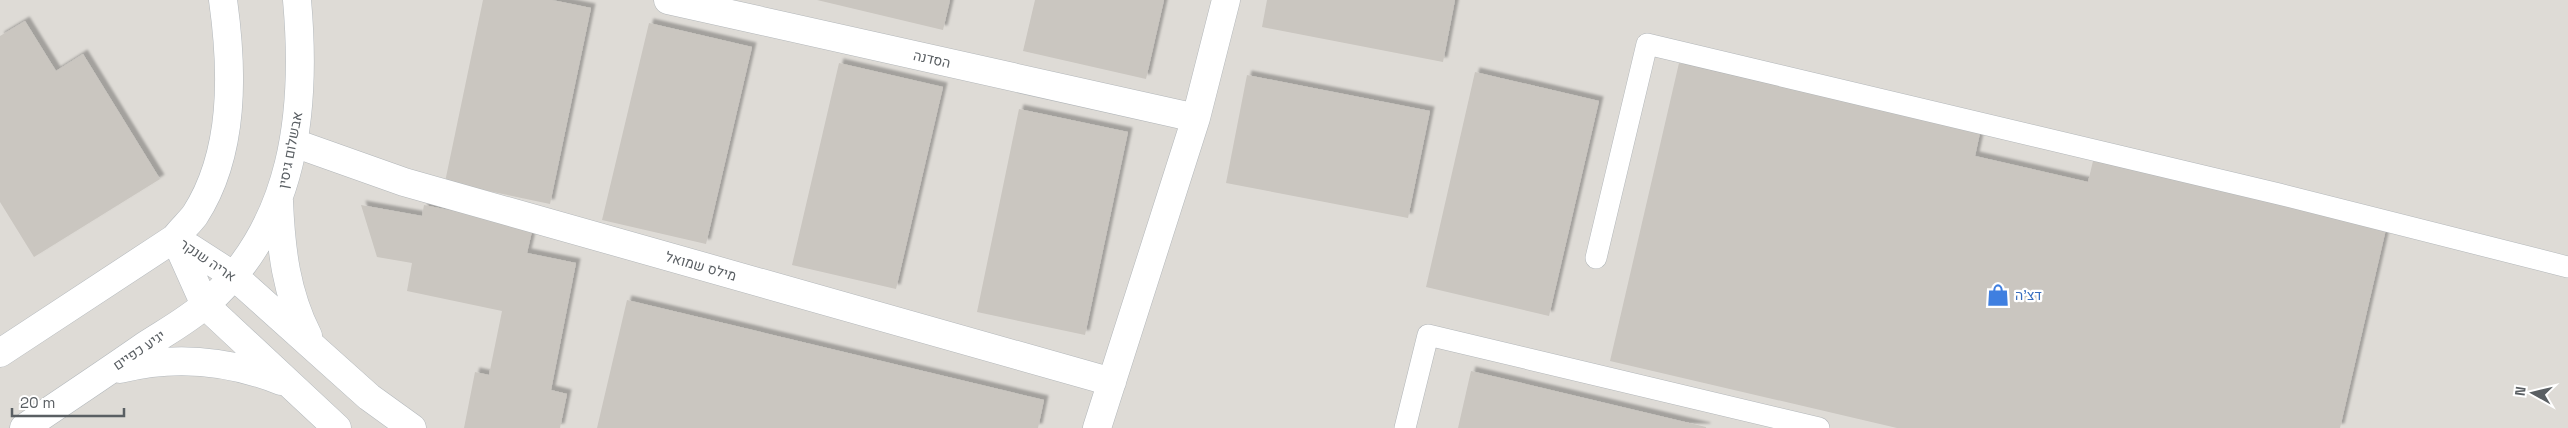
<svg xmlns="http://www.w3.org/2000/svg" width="2568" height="428" font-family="'Space Grotesk',Heebo,sans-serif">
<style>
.industrial{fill:#dedbd6}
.building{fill:#cac6c0;filter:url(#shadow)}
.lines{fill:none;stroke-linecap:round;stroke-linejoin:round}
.lane-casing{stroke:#b2b6b9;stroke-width:22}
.street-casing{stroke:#b2b6b9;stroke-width:29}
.secondary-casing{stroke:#b3b8bc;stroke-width:29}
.lane{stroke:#fff;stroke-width:21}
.street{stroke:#fff;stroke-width:28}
.secondary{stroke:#fff;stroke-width:28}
.labels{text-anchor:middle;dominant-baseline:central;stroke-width:4.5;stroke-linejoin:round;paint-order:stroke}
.street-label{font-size:14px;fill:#5a5f63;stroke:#fff}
.shop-label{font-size:14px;fill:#366cbe;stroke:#fff;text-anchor:start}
</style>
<defs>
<filter id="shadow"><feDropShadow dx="4.5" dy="-4.5" stdDeviation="1" flood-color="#0004"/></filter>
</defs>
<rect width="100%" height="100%" fill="#ede9e1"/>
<path class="industrial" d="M0 0H2568V428H0Z"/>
<path class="building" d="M483 0H552L591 8 550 204 445 182Z
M817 0H950L943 30Z
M1035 0H1164L1146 79 1023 51Z
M1267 0H1455L1443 62 1262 27Z
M25 21 56 71 83 54 160 179 34 257 0 202V36Z
M649 23 752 47 706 244 602 220Z
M839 63 943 87 896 289 792 265Z
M1679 63 1980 133 1975 156 2088 182 2093 161 2386 229 2340 428H1897L1610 361Z
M1475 72 1599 101 1549 316 1426 287Z
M1247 75 1430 111 1408 218 1226 183Z
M1019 109 1128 132 1085 335 977 312Z
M361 205 422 216 424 205 533 227 527 253 576 263 551 390 567 394 560 428H464L475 372 489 375 502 311 407 291 412 263 377 257Z
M627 300 1044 400 1038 428H597Z
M1471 371 1706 427V428H1458Z"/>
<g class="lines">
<defs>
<path id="lane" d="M1596 258 1647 44 2279 194 2568 267
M1405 428 1428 335 1819 428"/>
<path id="street" d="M668 0 1196 118
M294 143 404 182 1112 382
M1097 428 1196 118 1226 0"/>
<path id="secondary" d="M279 201C281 249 286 293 308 336
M175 238 234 276 369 397 412 428
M175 238 205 305 337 428
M0 353 175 238C181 230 189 223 195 215 235 153 233 71 223 0
M120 369C175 355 228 360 281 381
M24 428C65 400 106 373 146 345 166 332 188 320 206 304 295 226 307 111 297 0"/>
</defs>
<use href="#lane" class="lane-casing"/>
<use href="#street" class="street-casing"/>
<use href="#secondary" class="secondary-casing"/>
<use href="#lane" class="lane"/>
<use href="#street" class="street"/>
<use href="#secondary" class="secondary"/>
</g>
<defs>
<symbol id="shop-bare" viewBox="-9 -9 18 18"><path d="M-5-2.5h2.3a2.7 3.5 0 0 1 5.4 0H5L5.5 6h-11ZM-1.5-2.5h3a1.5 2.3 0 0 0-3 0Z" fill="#3f7fe0" stroke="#fff" stroke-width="2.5" paint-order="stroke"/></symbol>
</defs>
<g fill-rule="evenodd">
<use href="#shop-bare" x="1982" y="279" width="32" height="32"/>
</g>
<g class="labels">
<g class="street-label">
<text transform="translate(932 59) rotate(13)">הסדנה</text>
<text transform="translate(290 150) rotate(-79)">אבשלום גיסין</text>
<text transform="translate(208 260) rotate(34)">אריה שנקר</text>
<text transform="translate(701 266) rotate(16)">מילס שמואל</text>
<text transform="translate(139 350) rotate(-34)">יגיע כפיים</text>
</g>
<g class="shop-label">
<text x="2015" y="295">דצ'ה</text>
</g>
</g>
<g transform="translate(2533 393) rotate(278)" stroke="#ffffff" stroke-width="4" paint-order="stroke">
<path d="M0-4L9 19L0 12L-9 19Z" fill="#5a5f63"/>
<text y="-8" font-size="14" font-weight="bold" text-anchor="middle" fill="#5a5f63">N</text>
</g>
<path d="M12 408v8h112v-8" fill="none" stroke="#5a5f63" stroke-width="2.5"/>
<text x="20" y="408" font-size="15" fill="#5a5f63" stroke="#ffffff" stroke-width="4" paint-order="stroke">20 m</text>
</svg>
